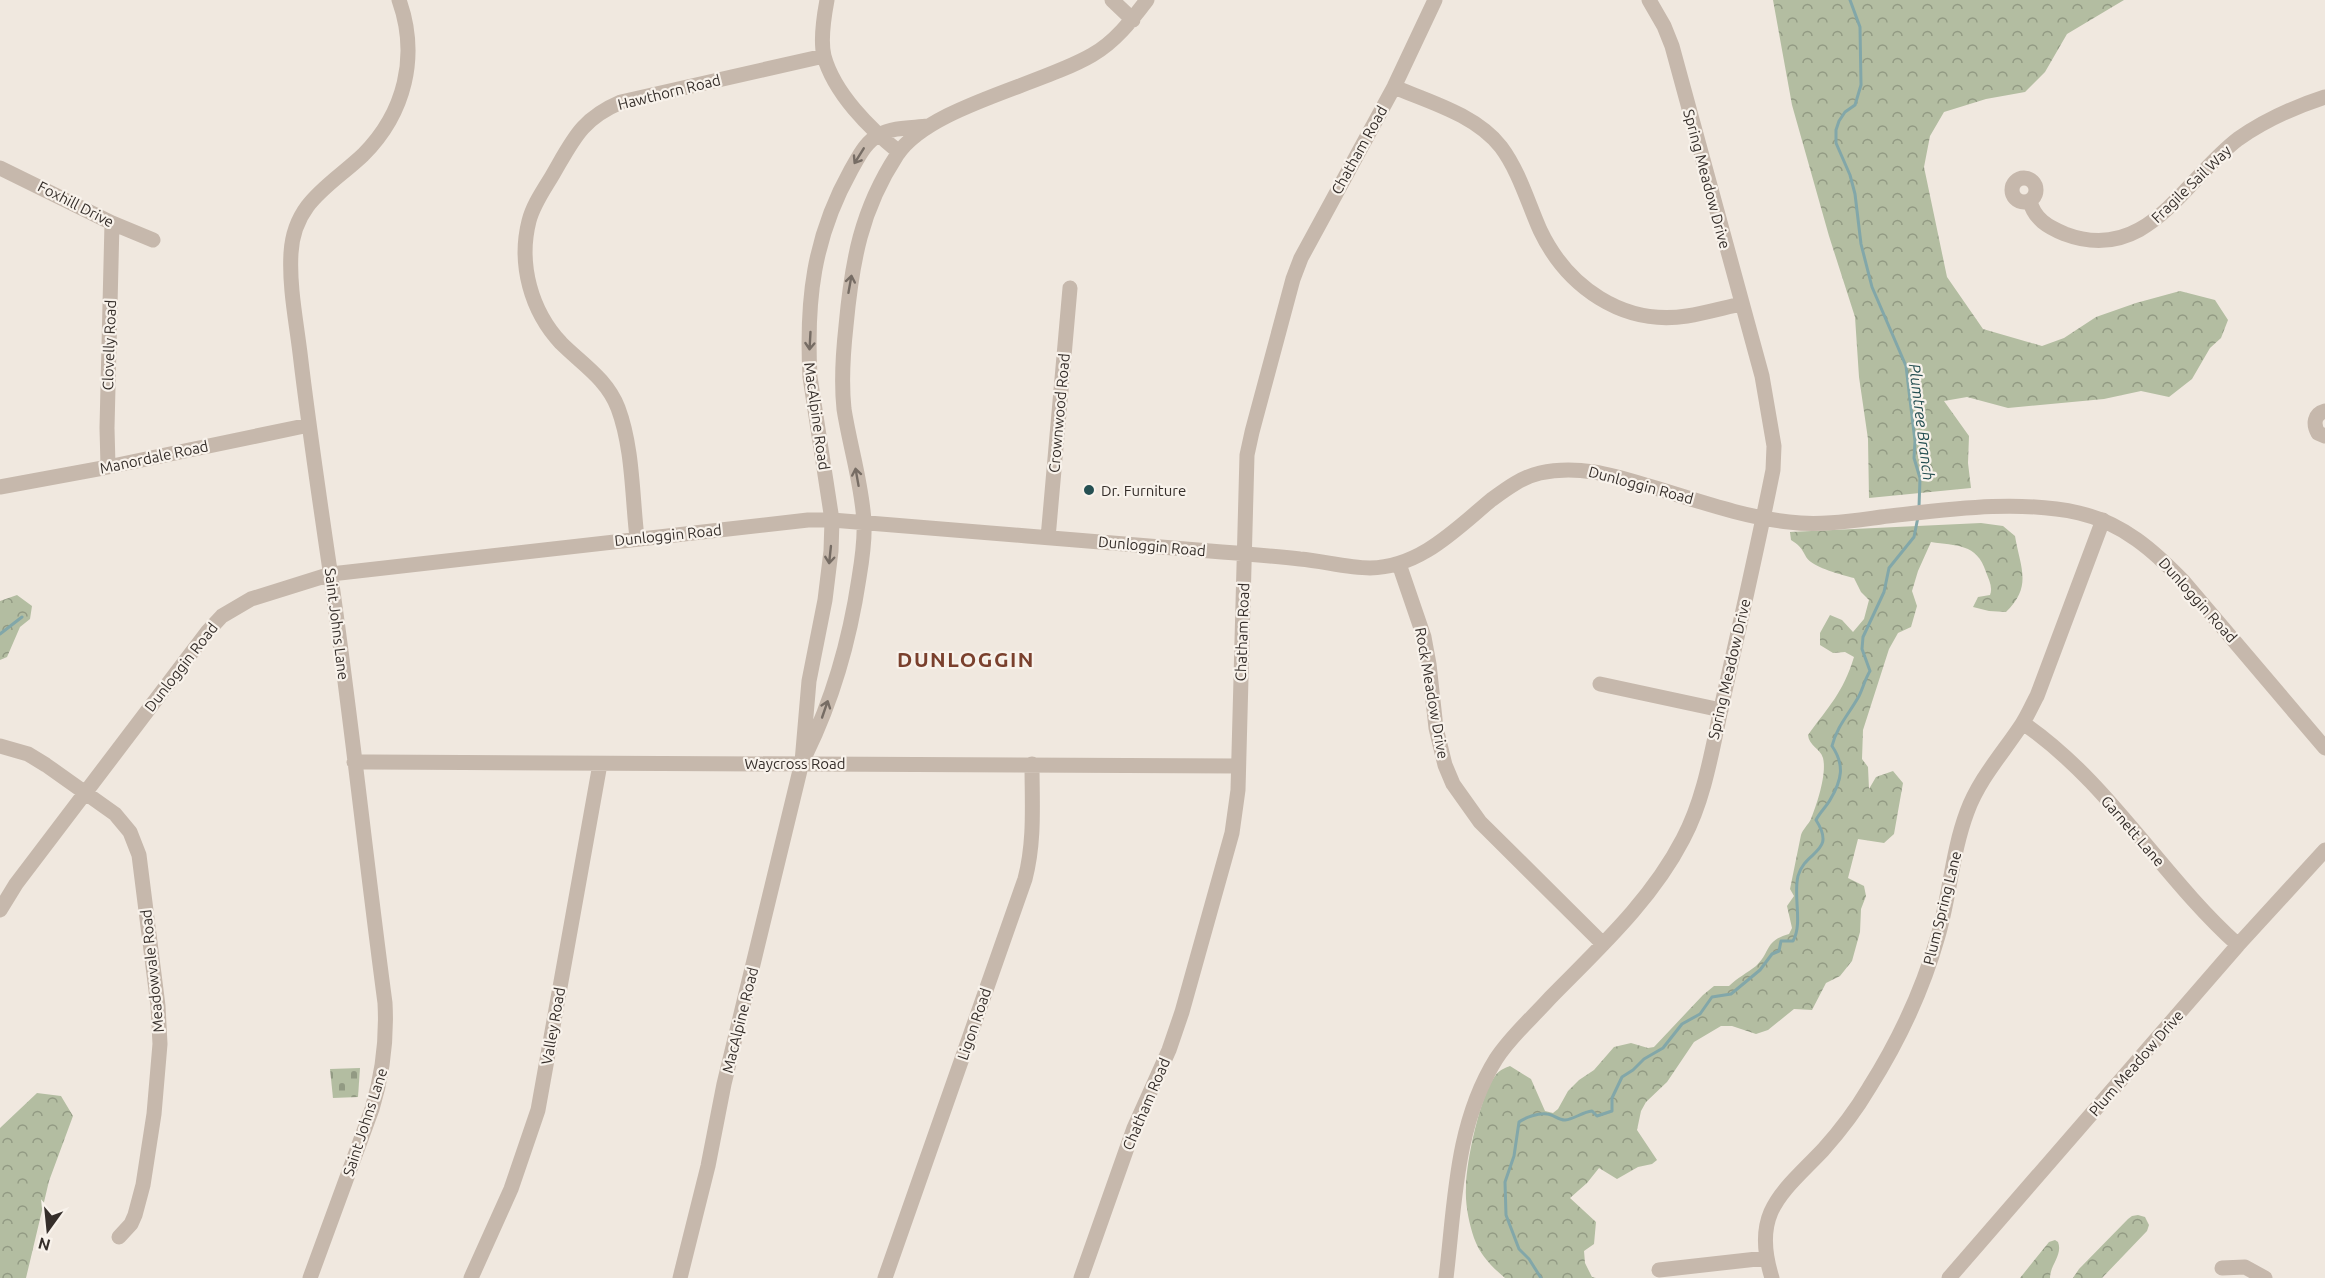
<svg xmlns="http://www.w3.org/2000/svg" width="2325" height="1278" font-family="Ubuntu,sans-serif">
<style>
.forest{fill:url(#forest-crowns)}
.cemetery{fill:url(#cemetery-stones)}
.lines{fill:none;stroke-linecap:round;stroke-linejoin:round}
.stream{stroke:#82a7a9;stroke-width:3}
.minor{stroke:#c6b8ac;stroke-width:15}
.oneway{stroke:#766c64}
.poi-dot{fill:#254f52;stroke:#f8f2eb;stroke-width:2}
.labels{text-anchor:middle;dominant-baseline:central;stroke-width:4.5;stroke-linejoin:round;paint-order:stroke}
.street-label{font-size:15px;fill:#352e2a;stroke:#f8f2eb}
.poi-label{font-size:15px;fill:#352e2a;stroke:#f8f2eb;text-anchor:start}
.water-label{font-size:16px;font-style:italic;fill:#254f52;stroke:#f8f2eb}
.district-label{font-size:21px;font-weight:bold;letter-spacing:1.5px;fill:#7a402d;stroke:#f8f2eb}
</style>
<defs>
<pattern id="forest-crowns" width="20" height="18" patternUnits="userSpaceOnUse" patternTransform="scale(1.5)"><rect width="20" height="18" fill="#b3bda1"/><path d="M2 6a3 3 0 1 1 6 0M12 15a3 3 0 1 1 6 0" fill="none" stroke="#929a83"/></pattern>
<pattern id="cemetery-stones" width="16" height="16" patternUnits="userSpaceOnUse" patternTransform="scale(1.5)"><rect width="16" height="16" fill="#b3bda1"/><path d="M2 7V4a2 2 0 0 1 4 0v3zM10 15v-3a2 2 0 0 1 4 0v3z" fill="#929a83"/></pattern>
</defs>
<rect width="100%" height="100%" fill="#f0e8df"/>
<path class="forest" d="M1773 0H2124L2067 34 2045 72 2025 92 1986 99 1944 112 1930 136 1924 167 1947 277 1983 329 2042 346 2064 338 2096 317 2136 303 2180 291 2215 300 2228 320 2221 338 2210 348 2192 379 2169 397 2141 391 2104 399 2008 408 1967 397 1944 401 1969 436 1968 463 1971 488 1869 498 1868 439 1859 377 1855 317 1829 236 1792 105Z
M1981 523 2003 526 2015 536C2020 567 2033 586 2006 612L1989 611 1973 607 1978 597 1990 595C1993 587 1989 580 1986 572 1977 543 1956 546 1931 542L1918 571 1912 591 1917 606 1911 627 1898 633 1889 649 1863 730 1862 759 1868 767 1869 789 1876 777 1893 771 1903 783 1894 834 1884 843 1858 839 1848 878 1864 886 1866 896 1861 909 1860 932 1852 961 1840 976 1826 983 1812 1010 1794 1009 1768 1030 1756 1034 1732 1026H1721L1694 1042 1667 1082 1646 1102 1641 1111 1637 1130 1657 1160 1652 1164 1638 1167 1617 1179 1599 1168 1587 1183 1570 1198 1596 1222 1594 1244 1584 1251 1585 1263 1592 1277 1596 1278H1505C1492 1267 1480 1255 1474 1238 1469 1223 1465 1204 1466 1188 1466 1162 1480 1096 1495 1076 1499 1070 1505 1068 1510 1066L1531 1079 1545 1111 1553 1113 1558 1109 1568 1091 1579 1080 1594 1070 1614 1047 1631 1043 1648 1048 1654 1047 1703 995 1714 986H1729C1737 978 1747 973 1756 966 1771 952 1764 941 1789 934L1792 928 1787 906 1794 896 1790 889 1801 835C1803 829 1808 825 1811 819 1817 804 1827 774 1823 758 1820 748 1809 746 1808 735 1829 706 1843 693 1854 657L1845 652 1833 653 1820 645V633L1830 615 1842 620 1853 632 1864 619 1869 600 1861 592 1854 578C1842 575 1820 569 1811 562 1802 555 1806 549 1791 540L1790 532Z
M17 595 32 606 30 619 20 627 7 657 0 660V601Z
M37 1093 61 1096 73 1116 49 1181 26 1278H0V1128Z
M2138 1215 2145 1217 2149 1225 2147 1231 2102 1278H2073L2079 1269 2128 1219 2132 1216Z
M2055 1240 2058 1242C2063 1255 2050 1265 2050 1278H2020L2049 1242Z"/>
<path class="cemetery" d="M360 1068 358 1097 333 1098 330 1069Z"/>
<g class="lines">
<path class="stream" d="M1850 0 1860 27 1861 85 1855 105 1845 112 1839 121 1836 130V143L1850 175 1855 194 1861 244 1872 287 1906 366 1915 441 1914 458 1920 478 1919 507
M0 634 22 617
M1541 1278 1529 1259 1519 1249 1506 1215 1505 1182 1514 1156 1519 1122C1526 1117 1538 1113 1547 1114 1553 1114 1558 1120 1565 1120 1575 1119 1582 1112 1592 1111L1597 1116 1612 1111V1098L1622 1077 1633 1070 1644 1059 1663 1048 1682 1024 1700 1014 1712 997 1731 994 1760 970 1772 954 1779 951 1781 941H1793C1803 924 1793 896 1798 876 1805 850 1837 853 1816 820 1820 812 1826 807 1830 800 1842 780 1845 765 1832 746 1837 726 1849 714 1859 696 1863 688 1865 679 1870 671L1862 649 1863 637 1884 592 1889 568 1914 537 1918 517"/>
<path class="minor" d="M827 0C824 16 820 40 824 56 834 93 870 129 899 152
M1112 0 1133 20
M1394 87C1430 102 1476 115 1501 147 1519 171 1528 203 1540 230 1567 287 1623 326 1687 316 1705 313 1723 308 1741 304
M0 168 112 223 153 240
M2012 190a12 12 0 1 1 24 0a12 12 0 1 1-24 0Z
M2030 201C2034 219 2048 227 2065 234 2147 265 2184 180 2238 139 2265 120 2294 107 2325 97
M2325 411C2314 414 2313 424 2318 433L2325 436
M108 466 107 428 112 223
M0 487 103 468 309 425
M637 538C632 496 633 448 618 408 607 379 582 364 561 343 531 311 518 264 529 221 533 205 543 191 552 176 573 140 581 119 621 102L824 56
M1048 538 1070 288
M1399 564 1424 637 1429 664 1436 728 1445 765 1453 784 1480 822 1603 944
M1600 684 1721 710
M2023 723C2109 782 2161 876 2238 945
M0 746 28 754 46 765 115 814 130 832 139 855 158 1006 160 1044 154 1114 143 1185 135 1215 131 1224 119 1237
M806 754C833 699 850 638 859 578 862 560 865 541 864 522 862 484 850 447 844 409 841 381 843 353 846 326 852 261 861 210 897 155 928 107 1041 85 1092 55 1115 42 1131 21 1147 0
M354 762C648 764 942 763 1237 766
M0 910 16 884 208 631 222 616 251 599 331 574 808 520H832C962 531 1092 541 1222 552 1248 554 1274 556 1300 559 1323 561 1347 568 1370 568 1420 567 1455 530 1491 500 1506 489 1522 477 1540 473 1579 464 1615 476 1652 487 1696 500 1743 517 1789 522 1820 526 1851 521 1881 517 1945 510 2016 499 2079 513 2123 523 2154 551 2184 582L2325 748
M2222 1268 2245 1267 2265 1278
M1659 1270 1766 1258
M310 1278 372 1109C383 1073 387 1040 385 1003 365 854 350 705 328 557 318 489 308 421 300 353 296 320 289 286 291 253 294 202 330 186 363 155 405 113 419 56 399 0
M471 1278 511 1189 538 1110 600 764
M680 1278 708 1166 724 1084 802 762 809 681 825 600 831 551 832 520 810 377C806 301 813 238 851 170 858 158 865 142 879 135 893 127 912 128 928 126
M885 1278 1025 879C1035 841 1032 803 1032 764
M1081 1278 1134 1128 1169 1050 1182 1012 1232 833 1238 790 1247 455 1252 432 1293 279 1301 258 1394 87 1435 0
M1446 1278C1455 1204 1455 1125 1496 1059 1511 1036 1532 1018 1550 998 1598 949 1651 901 1683 839 1706 796 1713 743 1724 695 1741 620 1758 545 1773 470L1774 446 1762 376 1672 46 1664 26 1649 0
M1772 1278C1751 1212 1782 1193 1823 1150 1840 1131 1856 1110 1869 1088 1898 1042 1923 989 1938 936 1950 895 1952 852 1967 812 1979 779 2003 753 2022 724 2028 715 2032 705 2037 696L2103 520
M1949 1278 2238 945 2325 850"/>
</g>
<defs><path id="oneway-shaft" d="M-6 0H5M1.5-3L5.5 0L1.5 3" fill="none" stroke-width="1.6" stroke-linecap="round" stroke-linejoin="round" transform="scale(1.5)"/></defs>
<g class="oneway">
<use href="#oneway-shaft" transform="translate(859 156) rotate(122)"/>
<use href="#oneway-shaft" transform="translate(850 284) rotate(-80)"/>
<use href="#oneway-shaft" transform="translate(810 341) rotate(93)"/>
<use href="#oneway-shaft" transform="translate(857 477) rotate(-100)"/>
<use href="#oneway-shaft" transform="translate(830 555) rotate(96)"/>
<use href="#oneway-shaft" transform="translate(825 709) rotate(-71)"/>
</g>
<circle class="poi-dot" cx="1089" cy="490" r="6"/>
<g class="labels">
<g class="street-label">
<text transform="translate(669 92) rotate(-14)">Hawthorn Road</text>
<text transform="translate(1359 150) rotate(-61)">Chatham Road</text>
<text transform="translate(1707 179) rotate(75)">Spring Meadow Drive</text>
<text transform="translate(2191 184) rotate(-44)">Fragile Sail Way</text>
<text transform="translate(76 204) rotate(27)">Foxhill Drive</text>
<text transform="translate(109 345) rotate(-88)">Clovelly Road</text>
<text transform="translate(1059 413) rotate(-85)">Crownwood Road</text>
<text transform="translate(817 416) rotate(82)">MacAlpine Road</text>
<text transform="translate(154 457) rotate(-12)">Manordale Road</text>
<text transform="translate(1641 485) rotate(15)">Dunloggin Road</text>
<text transform="translate(668 535) rotate(-6)">Dunloggin Road</text>
<text transform="translate(1152 546) rotate(5)">Dunloggin Road</text>
<text transform="translate(2198 600) rotate(48)">Dunloggin Road</text>
<text transform="translate(337 624) rotate(83)">Saint Johns Lane</text>
<text transform="translate(1242 632) rotate(-88)">Chatham Road</text>
<text transform="translate(181 667) rotate(-52)">Dunloggin Road</text>
<text transform="translate(1729 669) rotate(-77)">Spring Meadow Drive</text>
<text transform="translate(1432 693) rotate(80)">Rock Meadow Drive</text>
<text x="795" y="763">Waycross Road</text>
<text transform="translate(2133 831) rotate(49)">Garnett Lane</text>
<text transform="translate(1942 908) rotate(-76)">Plum Spring Lane</text>
<text transform="translate(152 971) rotate(-96)">Meadowvale Road</text>
<text transform="translate(740 1020) rotate(-76)">MacAlpine Road</text>
<text transform="translate(974 1024) rotate(-71)">Ligon Road</text>
<text transform="translate(553 1026) rotate(-80)">Valley Road</text>
<text transform="translate(2136 1063) rotate(-49)">Plum Meadow Drive</text>
<text transform="translate(1146 1104) rotate(-67)">Chatham Road</text>
<text transform="translate(365 1122) rotate(-72)">Saint Johns Lane</text>
</g>
<g class="poi-label">
<text x="1101" y="490">Dr. Furniture</text>
</g>
<g class="water-label">
<text transform="translate(1922 422) rotate(83)">Plumtree Branch</text>
</g>
<g class="district-label">
<text x="966" y="659">DUNLOGGIN</text>
</g>
</g>
<g transform="translate(48 1230) rotate(195)" stroke="#f8f2eb" stroke-width="4.5" paint-order="stroke">
<path d="M0-4.5L10 22L0 15L-10 22Z" fill="#352e2a"/>
<text y="-9" font-size="16" font-weight="bold" text-anchor="middle" fill="#352e2a">N</text>
</g>
</svg>
